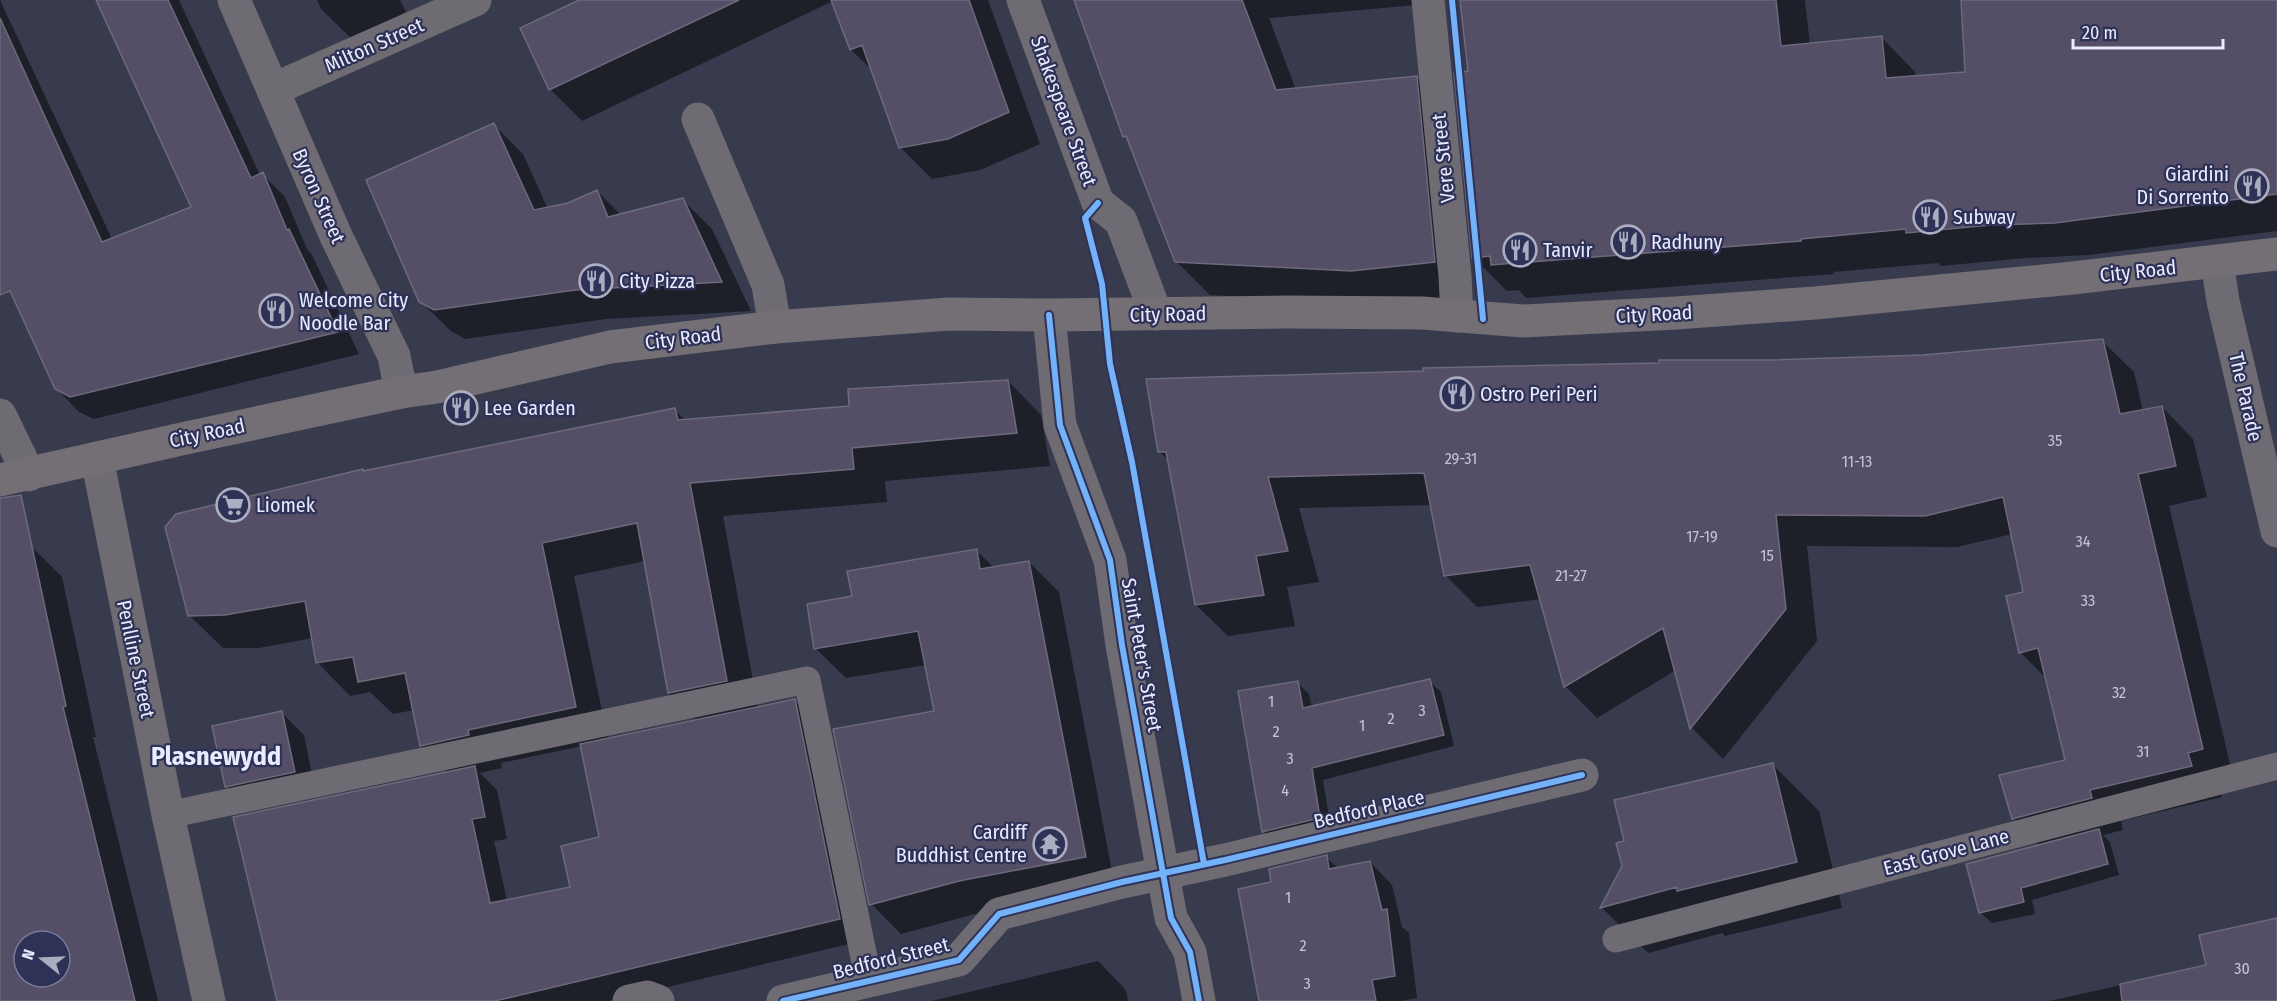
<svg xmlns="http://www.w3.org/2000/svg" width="2277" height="1001" font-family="'Fira Sans Condensed',sans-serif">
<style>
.shadow{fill:#0007;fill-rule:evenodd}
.building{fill:#544e67;stroke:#6c6a7b;stroke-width:1.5;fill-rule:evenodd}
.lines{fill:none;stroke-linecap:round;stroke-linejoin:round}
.lane{stroke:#6f6b72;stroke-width:27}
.street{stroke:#6f6b72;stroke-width:33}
.secondary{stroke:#746e75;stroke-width:33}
.cycleway-casing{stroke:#2f3257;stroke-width:10}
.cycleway{stroke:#73b2f8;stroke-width:6}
.labels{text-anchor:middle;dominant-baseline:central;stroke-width:4.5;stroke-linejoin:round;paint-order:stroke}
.number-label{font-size:16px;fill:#c4c4d9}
.street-label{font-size:20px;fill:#e9ecff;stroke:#2f3257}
.poi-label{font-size:20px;fill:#e9ecff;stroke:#2f3257;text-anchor:start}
.district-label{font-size:26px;font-weight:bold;fill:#e9ecff;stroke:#2f3257}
</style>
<rect width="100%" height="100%" fill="#383a4e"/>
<path class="shadow" d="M0 0 112 239 193 207 97 0H179L260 175 262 174 285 197 307 249 311 253 359 354 94 419 79 412 56 388 14 295 9 291 0 270Z
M317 0H400L406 12 402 14 405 19 353 40 321 9Z
M582 0H988L1040 144 980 170 932 179 900 147 873 71 851 50 833 1 582 121 550 89Z
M1075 0H1428V4L1269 18 1296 90 1416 78 1450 112 1468 295 1386 304 1210 295 1176 261 1130 142 1125 136Z
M1461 0H1805L1810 45 1882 38 1915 72 1916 77 1967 73 1961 0H2277V231L2089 255 2025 258 1941 266 1938 263 1833 272 1834 274 1526 298 1519 290 1507 291 1474 258 1470 73Z
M493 124 523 154 548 209 568 205 597 191 621 215 682 199 712 229 751 311 606 319 465 339 451 331 420 301Z
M2102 341 2134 372 2143 411 2162 407 2193 439 2207 497 2169 506 2234 781 2218 785 2222 797 2121 821 2123 830 2103 835 2110 842 2119 875 2032 900 2035 914 1992 923 1980 912 2040 846 2013 818 2066 761 2047 679 2020 652 2025 593 2012 534 1957 547 1807 546 1817 641 1723 759 1692 728 1676 670 1597 718 1565 686 1541 599 1477 607 1446 576 1432 505 1299 508 1319 582 1287 587 1295 626 1228 636 1196 605 1169 461 1160 452 1774 361 1923 356Z
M1008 381 1041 415 1050 466 885 481 887 502 723 516 758 708 794 700 817 723 862 941 608 1001H277L235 818 449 773 421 745 414 710 393 714 370 692 350 696 317 662 313 638 259 648H223L189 615 364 473 675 410 686 421 851 407ZM645 561 669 693 697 721 608 740 574 576ZM582 746 601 838 572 888 507 901 494 841 507 839 497 790 480 773 502 768 501 763Z
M31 546 62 577 96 737H93L158 1001H0V554ZM24 941H60V977H24Z
M977 551 994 568 1029 562 1059 592 1115 887 990 910 901 934 871 904 935 712 926 665 846 678 815 648 854 598Z
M1429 681 1441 692 1454 746 1323 780 1331 829 1275 843 1263 831 1298 683 1309 694 1312 708Z
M281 712 304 735 316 794 249 809 227 786Z
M1773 765 1819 811 1842 908 1725 936 1722 933 1648 953 1602 908 1623 866 1626 842Z
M1326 857 1339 869 1370 862 1392 885 1402 927 1409 933 1417 998 1401 1001H1260L1273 883Z
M2277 920V1001H2049L2207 966Z
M1098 961 1126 990 1128 1001H932Z"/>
<path class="building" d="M96 0H168L251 178 263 172 287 230 289 229 338 332 70 397 55 389 10 291 0 295V18L102 242 191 207Z
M579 0H739L549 90 520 28Z
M831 0H969L1009 112 948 139 899 148 862 45 850 50Z
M1074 0H1242L1276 90 1417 76 1435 262 1351 271 1175 262 1126 136 1123 137Z
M1460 0H1776L1781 46 1882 36 1886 78 1965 72 1961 0H2277V194L2055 223 1991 225 1906 233V229L1801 239V241L1491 265 1490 256 1472 258 1454 73 1468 71Z
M494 123 534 210 568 203 597 190 608 217 683 198 722 282 575 290 434 310 419 302 366 180Z
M2103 339 2120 414 2162 406 2176 466 2138 474 2203 749 2188 753 2192 766 2090 790 2092 798 2012 819 1999 775 2065 760 2038 648 2019 653 2006 596 2023 592 2003 497 1925 516 1776 515 1786 609 1690 729 1663 628 1564 687 1530 565 1444 576 1424 473 1268 477 1288 551 1256 556 1264 595 1195 605 1166 452H1158L1146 379 1423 371V368L1659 363V360H1774L1923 355Z
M1008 380 1017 433 852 448 854 469 690 483 727 681 668 693 637 523 542 543 576 707 468 730 469 735 420 746 405 673 358 682 353 657 316 663 305 601 225 615 188 616 165 527 176 514 363 469V471L675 408 678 420 849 406 848 389Z
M21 495 66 706 63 707 135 1001H0V498ZM24 941H60V977H24Z
M977 549 980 569 1029 561 1086 857 959 881 869 905 833 729 934 711 918 631 814 649 807 604 852 596 847 571Z
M1430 679 1444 735 1312 768 1320 818 1262 832 1238 691 1298 681 1303 708Z
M795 699 840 919 495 1001H277L233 817 475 766 485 817 472 819 490 903 570 887 561 846 599 837 580 744Z
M282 711 295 772 225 787 212 726Z
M1773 763 1797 862 1677 891V887L1600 908 1622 866 1616 843 1624 841 1614 800Z
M2099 829 2108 864 2021 888 2024 902 1979 913 1966 864Z
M1327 855 1329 869 1370 861 1382 910 1387 909 1395 976 1372 980 1376 1001H1259L1238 889 1271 882 1269 869Z
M2277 918V1001H2122L2120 984 2206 965 2199 935Z"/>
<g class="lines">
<path class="lane" d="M168 815 807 680 869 982
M1616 939 2277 766"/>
<path class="street" d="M234 0 336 236 394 356 401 392
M1023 0 1098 203 1121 221 1156 314
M1428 0 1455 276 1457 316
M274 89 475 0
M698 119 768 285 775 327
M2217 262 2223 301 2277 531
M1049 315 1060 425 1110 560 1122 645 1171 918 1190 952 1199 1001
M0 415 29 475
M97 458 168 815 209 1001
M629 1001 647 997 658 1001
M783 1001 959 960 999 914 1122 882 1225 860 1582 775"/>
<path class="secondary" d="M0 480 186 438 401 392 437 387 610 347 775 327 949 314 1049 315 1286 312 1422 313 1523 321 1676 313 1815 303 2073 278 2277 254"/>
<defs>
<path id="cycleway" d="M1452 0 1483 319
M1098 203 1085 218 1102 284 1110 364 1132 462 1204 864
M1049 315 1060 425 1110 560 1122 645 1171 918 1190 952 1199 1001
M783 1001 959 960 999 914 1122 882 1225 860 1582 775"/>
</defs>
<use href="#cycleway" class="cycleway-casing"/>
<use href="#cycleway" class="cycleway"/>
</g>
<defs>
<symbol id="restaurant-ring" viewBox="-11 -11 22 22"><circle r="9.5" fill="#2f3257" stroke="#abaec1" stroke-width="1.5"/><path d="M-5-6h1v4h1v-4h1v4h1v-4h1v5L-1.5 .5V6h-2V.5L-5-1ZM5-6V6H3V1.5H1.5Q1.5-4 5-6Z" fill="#abaec1"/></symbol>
<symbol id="supermarket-ring" viewBox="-11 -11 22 22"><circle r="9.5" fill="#2f3257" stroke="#abaec1" stroke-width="1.5"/><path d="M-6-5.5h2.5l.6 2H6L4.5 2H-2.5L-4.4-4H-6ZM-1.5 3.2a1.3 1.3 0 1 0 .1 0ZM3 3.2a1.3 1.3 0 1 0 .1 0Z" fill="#abaec1"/></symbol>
<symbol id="temple-ring" viewBox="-11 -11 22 22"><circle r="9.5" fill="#2f3257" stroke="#abaec1" stroke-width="1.5"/><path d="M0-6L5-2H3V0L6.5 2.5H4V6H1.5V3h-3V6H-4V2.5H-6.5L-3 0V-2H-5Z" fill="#abaec1"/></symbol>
</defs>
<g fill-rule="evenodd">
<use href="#restaurant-ring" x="2233" y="167" width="38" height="38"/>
<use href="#restaurant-ring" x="1911" y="198" width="38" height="38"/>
<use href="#restaurant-ring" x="1609" y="223" width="38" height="38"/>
<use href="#restaurant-ring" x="1501" y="231" width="38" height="38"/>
<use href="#restaurant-ring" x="577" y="262" width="38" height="38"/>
<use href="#restaurant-ring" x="257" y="292" width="38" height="38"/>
<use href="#restaurant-ring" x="1438" y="375" width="38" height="38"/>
<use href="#restaurant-ring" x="442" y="389" width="38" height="38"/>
<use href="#supermarket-ring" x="214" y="486" width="38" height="38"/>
<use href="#temple-ring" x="1031" y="825" width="38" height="38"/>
</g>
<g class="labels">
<g class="number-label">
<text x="2055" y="440">35</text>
<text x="1461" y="458">29-31</text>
<text x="1857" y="461">11-13</text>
<text x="1702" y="536">17-19</text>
<text x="2083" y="541">34</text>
<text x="1767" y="555">15</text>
<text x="1571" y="575">21-27</text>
<text x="2088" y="600">33</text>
<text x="2119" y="692">32</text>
<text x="1271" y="701">1</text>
<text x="1422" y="710">3</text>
<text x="1391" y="718">2</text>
<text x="1362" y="725">1</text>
<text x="1276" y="731">2</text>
<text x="2143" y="751">31</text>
<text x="1290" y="758">3</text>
<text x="1285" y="790">4</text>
<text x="1288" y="897">1</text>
<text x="1303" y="945">2</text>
<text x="2242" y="968">30</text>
<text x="1307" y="983">3</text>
</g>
<g class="street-label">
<text transform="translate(374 45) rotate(-24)">Milton Street</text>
<text transform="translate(1064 111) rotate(70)">Shakespeare Street</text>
<text transform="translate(1443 158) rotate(-96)">Vere Street</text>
<text transform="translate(319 196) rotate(66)">Byron Street</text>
<text transform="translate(2138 271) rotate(-6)">City Road</text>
<text transform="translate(1168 314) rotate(-1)">City Road</text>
<text transform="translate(1654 314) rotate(-3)">City Road</text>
<text transform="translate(683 338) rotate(-7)">City Road</text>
<text transform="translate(2246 397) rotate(77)">The Parade</text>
<text transform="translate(207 433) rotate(-12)">City Road</text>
<text transform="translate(1142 655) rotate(80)">Saint Peter's Street</text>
<text transform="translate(136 659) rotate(78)">Penlline Street</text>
<text transform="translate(1369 809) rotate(-13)">Bedford Place</text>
<text transform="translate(1946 852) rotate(-15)">East Grove Lane</text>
<text transform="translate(891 958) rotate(-14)">Bedford Street</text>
</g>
<g class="poi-label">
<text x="2229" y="174" text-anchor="end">Giardini<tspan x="2229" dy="23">Di Sorrento</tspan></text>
<text x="1953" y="217">Subway</text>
<text x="1651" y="242">Radhuny</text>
<text x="1543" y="250">Tanvir</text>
<text x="619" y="281">City Pizza</text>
<text x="299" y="300">Welcome City<tspan x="299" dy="23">Noodle Bar</tspan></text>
<text x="1480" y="394">Ostro Peri Peri</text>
<text x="484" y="408">Lee Garden</text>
<text x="256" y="505">Liomek</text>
<text x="1027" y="832" text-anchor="end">Cardiff<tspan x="1027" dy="23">Buddhist Centre</tspan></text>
</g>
<g class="district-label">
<text x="216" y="756">Plasnewydd</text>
</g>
</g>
<g transform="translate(42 959) rotate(288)"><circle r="28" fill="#2f3257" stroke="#797c9a" stroke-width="1.5"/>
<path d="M0-4.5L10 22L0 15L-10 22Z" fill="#abaec1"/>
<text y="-9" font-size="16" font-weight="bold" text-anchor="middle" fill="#e9ecff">N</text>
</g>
<path d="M2073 39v9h150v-9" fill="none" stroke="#e9ecff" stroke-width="3"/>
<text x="2082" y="39" font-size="18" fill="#e9ecff" stroke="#2f3257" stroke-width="4.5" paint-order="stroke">20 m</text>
</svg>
